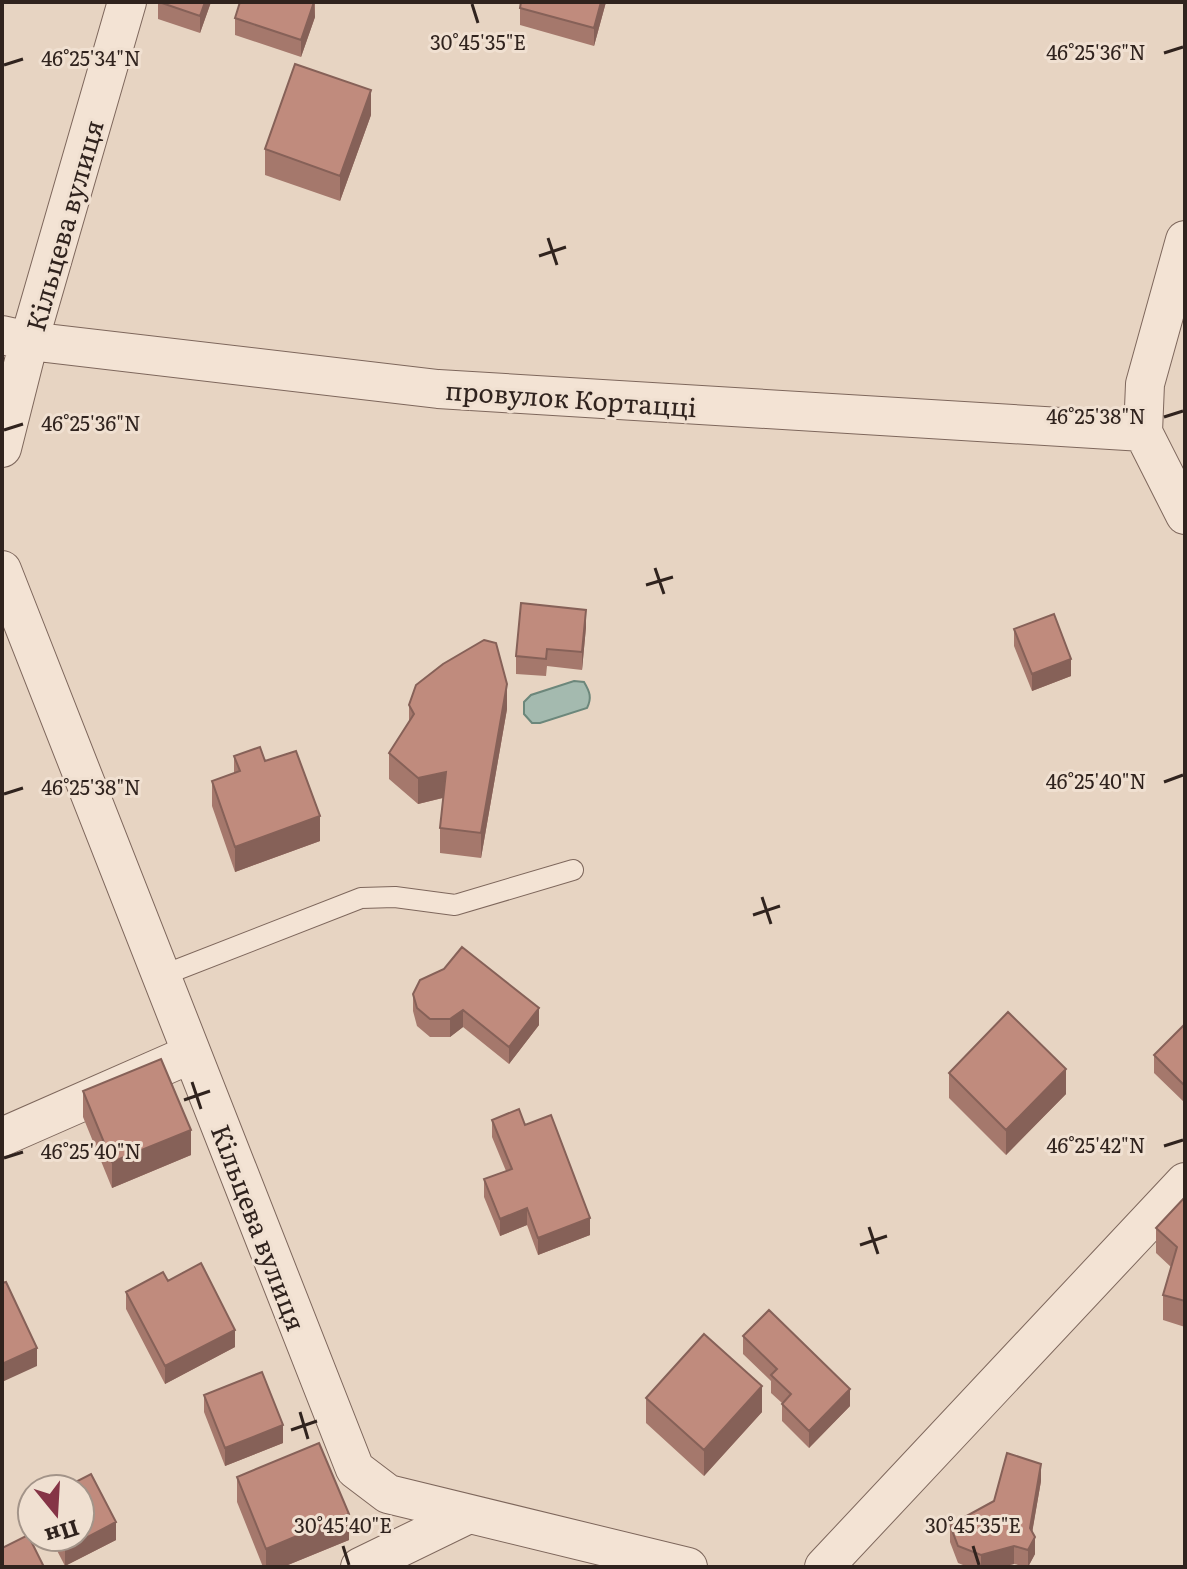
<svg xmlns="http://www.w3.org/2000/svg" width="1187" height="1569" font-family="Literata,serif">
<style>
.water{fill:#a4baaf;stroke:#6c877b;stroke-width:2}
.lines{fill:none;stroke-linecap:round;stroke-linejoin:round}
.service-casing{stroke:#7e675c;stroke-width:22}
.minor-casing{stroke:#7e675c;stroke-width:40}
.service{stroke:#f3e3d4;stroke-width:20}
.minor{stroke:#f3e3d4;stroke-width:38}
.wall{fill:#a5786c}
.shaded-wall{fill:#866158}
.building{fill:#c08b7d;stroke:#866158;stroke-width:2}
.ticks{fill:none;stroke:#30231e;stroke-width:3}
.labels{text-anchor:middle;dominant-baseline:central;stroke-width:6;stroke-linejoin:round;paint-order:stroke}
.street-label{font-size:26px;fill:#30231e;stroke:#f0e0d1}
.ticks-label{font-size:20px;text-anchor:middle;fill:#30231e;stroke:#f0e0d1;stroke-width:6;stroke-linejoin:round;paint-order:stroke}
</style>
<rect width="100%" height="100%" fill="#e7d4c2"/>
<path class="water" d="M574 681 584 682C590 692 592 698 587 708L540 723H532L524 714V702L531 695Z"/>
<g class="lines">
<defs>
<path id="service" d="M161 976 361 898 395 897 455 905 573 870"/>
<path id="minor" d="M1185 240 1145 384 1143 432 1185 515
M2 335 29 341 438 389 1143 432
M2 448 29 341 127 2
M2 570 355 1469 388 1494 688 1567
M2 1137 191 1054
M360 1567 469 1514
M824 1567 1185 1182"/>
</defs>
<use href="#service" class="service-casing"/>
<use href="#minor" class="minor-casing"/>
<use href="#service" class="service"/>
<use href="#minor" class="minor"/>
</g>
<path class="wall" d="M158 2H211L200 33 158 19Z
M315 2V17L301 57 235 35V18Z
M521 2H606L594 46 520 25V8Z
M371 115 340 201 265 175V149Z
M586 627 582 670 547 666 546 676 516 674V656Z
M1014 629 1071 676 1032 691 1014 646Z
M409 705 507 709 481 858 440 853V828L443 798 418 804 389 779V753L409 722Z
M234 756 265 761 320 841 235 872 212 806V781L234 773Z
M413 994 539 1025 509 1064 463 1027 450 1037H430L417 1026 413 1011Z
M1185 1024V1103L1154 1073V1055Z
M949 1073 1066 1094 1006 1155 949 1098Z
M83 1091 191 1155 112 1188 83 1117Z
M492 1120 525 1125 590 1235 538 1255 527 1225 500 1236 484 1197V1179L506 1171 492 1137Z
M1185 1197V1327L1163 1320V1295L1171 1267 1156 1253V1228Z
M168 1281 235 1347 165 1384 126 1309V1292Z
M743 1336 850 1406 809 1448 782 1421V1403L771 1393V1381L743 1354Z
M204 1395 283 1443 225 1466 204 1412Z
M646 1398 762 1412 704 1476 646 1423Z
M237 1477 349 1540 283 1567H263L237 1502Z
M1041 1481 1032 1532 1035 1554 1028 1567 1014 1564 1001 1567H968L958 1563 950 1542V1525Z
M50 1537H80L116 1540 65 1566Z"/>
<path class="shaded-wall" d="M205 2H211L200 33V16Z
M314 2 315 17 301 57V40Z
M601 2H606L594 46V28Z
M371 90V115L340 201V176Z
M586 610V627L582 670V652Z
M1071 659V676L1032 691V674Z
M507 684V709L481 858V833Z
M446 772V797L418 804V778Z
M320 816V841L235 872V847Z
M539 1008V1025L509 1064V1047Z
M463 1010V1027L450 1037V1019Z
M1066 1069V1094L1006 1155V1130Z
M191 1130V1155L112 1188V1162Z
M527 1208V1225L500 1236V1219Z
M590 1218V1235L538 1255V1238Z
M235 1330V1347L165 1384V1366Z
M37 1348V1366L2 1382V1364Z
M762 1386V1412L704 1476V1450Z
M850 1389V1406L809 1448V1431Z
M283 1425V1443L225 1466V1448Z
M1041 1464V1481L1030 1545V1528Z
M349 1514V1540L283 1567H266V1549Z
M116 1522V1540L65 1566V1549Z
M1035 1537V1554L1028 1567V1550Z
M1014 1546V1564L1001 1567H981V1555Z"/>
<path class="building" d="M159 2H205L200 16Z
M240 2H314L301 40 235 18Z
M521 2H601L594 28 520 8Z
M295 64 371 90 340 176 265 149Z
M521 603 586 610 582 652 547 649 546 659 516 656Z
M1054 614 1071 659 1032 674 1014 629Z
M484 640 496 643 507 684 481 833 440 828 446 772 418 778 389 753 414 714 409 705 416 685 443 664Z
M260 747 265 761 296 751 320 816 235 847 212 781 240 771 234 756Z
M462 947 539 1008 509 1047 463 1010 450 1019H430L417 1008 413 994 420 980 444 969Z
M1008 1012 1066 1069 1006 1130 949 1073Z
M1185 1024V1086L1154 1055Z
M161 1059 191 1130 112 1162 83 1091Z
M519 1109 525 1125 551 1115 590 1218 538 1238 527 1208 500 1219 484 1179 512 1169 492 1120Z
M1185 1197V1301L1163 1295 1177 1247 1156 1228Z
M201 1263 235 1330 165 1366 126 1292 163 1272 168 1281Z
M6 1282 37 1348 2 1364V1283Z
M769 1310 850 1389 809 1431 782 1404 791 1394 771 1375 777 1369 743 1336Z
M704 1334 762 1386 704 1450 646 1398Z
M262 1372 283 1425 225 1448 204 1395Z
M319 1443 349 1514 266 1549 237 1477Z
M1007 1453 1041 1464 1030 1528 1035 1537 1028 1550 1014 1546 981 1555 958 1546 950 1525 994 1501Z
M91 1474 116 1522 65 1549 59 1537H80V1489H62Z
M28 1535 44 1567H2V1548Z"/>
<path class="ticks" d="M472 4 478 23M1164 53 1183 47M4 65 23 59M548 238 557 265M539 256 566 247M1164 417 1183 411M4 430 23 424M655 568 664 594M646 585 673 577M1164 782 1183 775M4 794 23 788M762 897 771 924M753 915 780 906M192 1082 201 1109M184 1100 210 1091M1164 1146 1183 1140M4 1158 23 1152M869 1227 878 1254M860 1245 887 1236M300 1412 308 1439M291 1430 317 1421M343 1546 349 1565M973 1546 979 1565"/>
<g class="labels">
<g class="street-label">
<text transform="translate(63 225) rotate(-74)">Кільцева вулиця</text>
<text transform="translate(571 397) rotate(4)">провулок Кортацці</text>
<text transform="translate(260 1227) rotate(69)">Кільцева вулиця</text>
</g>
</g>
<g class="ticks-label">
<text x="478" y="50">30°45'35"E</text>
<text x="1096" y="60">46°25'36"N</text>
<text x="91" y="66">46°25'34"N</text>
<text x="1096" y="424">46°25'38"N</text>
<text x="91" y="431">46°25'36"N</text>
<text x="1096" y="789">46°25'40"N</text>
<text x="91" y="795">46°25'38"N</text>
<text x="1096" y="1153">46°25'42"N</text>
<text x="91" y="1159">46°25'40"N</text>
<text x="343" y="1533">30°45'40"E</text>
<text x="973" y="1533">30°45'35"E</text>
</g>
<rect width="1187" height="1569" fill="none" stroke="#30231e" stroke-width="8"/>
<g transform="translate(56 1513) rotate(162)"><circle r="38" fill="#f0e0d1" stroke="#a39489" stroke-width="2"/>
<path d="M0-6L14 30L0 20L-14 30Z" fill="#853446"/>
<text y="-12" font-size="22" font-weight="bold" text-anchor="middle" fill="#30231e">Пн</text>
</g>
</svg>
